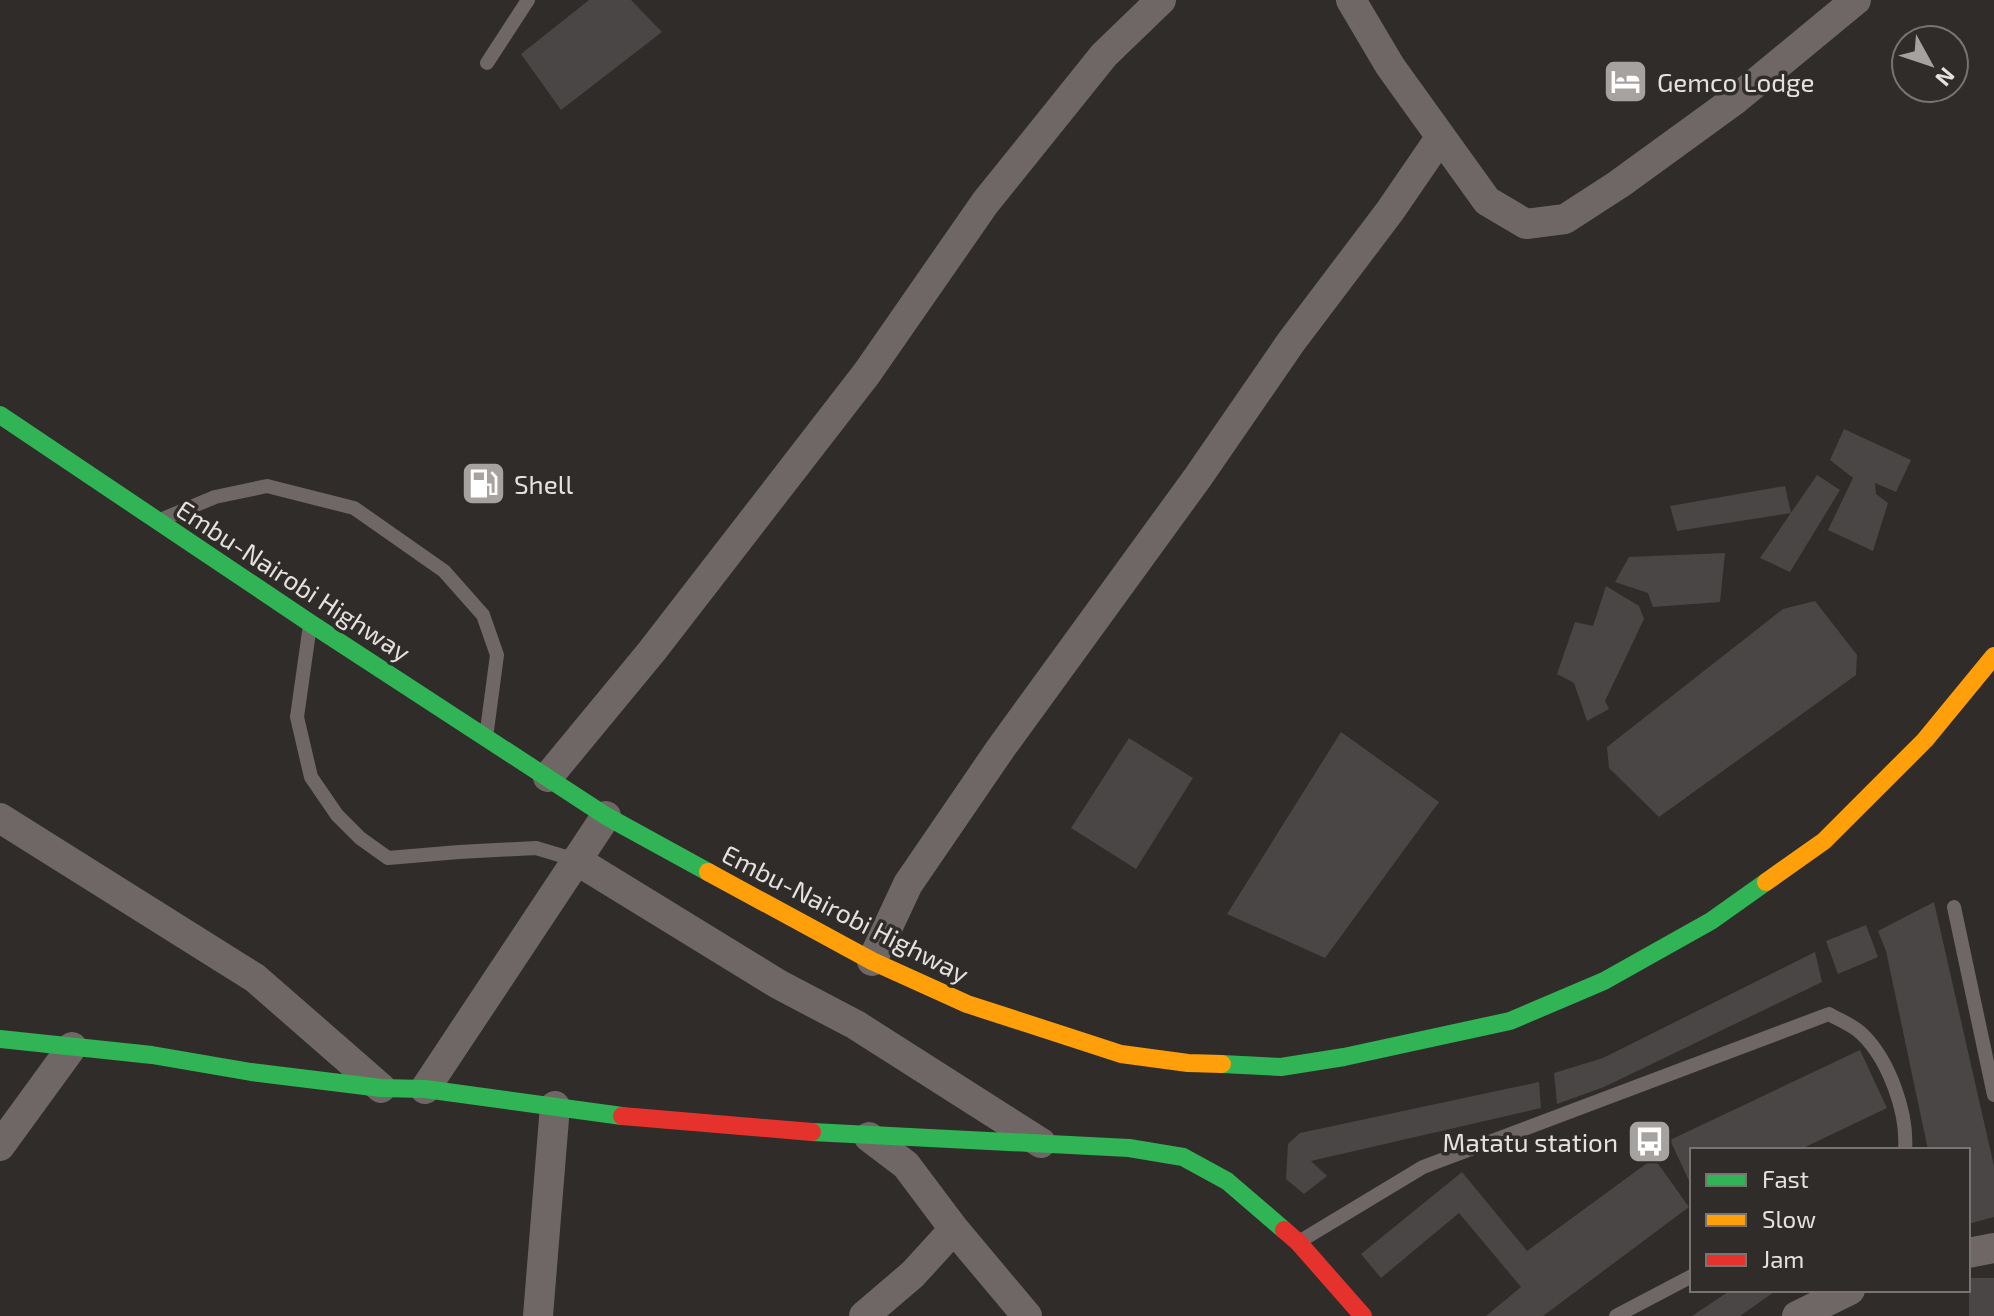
<svg xmlns="http://www.w3.org/2000/svg" width="1994" height="1316" font-family="'Exo 2',sans-serif">
<style>
.building{fill:#494645}
.lines{fill:none;stroke-linecap:round;stroke-linejoin:round}
.lane{stroke:#6f6765;stroke-width:14}
.street{stroke:#6f6765;stroke-width:30}
.fast{stroke:#30b455;stroke-width:18}
.slow{stroke:#ff9f0a;stroke-width:18}
.jam{stroke:#e5322d;stroke-width:18}
.labels{text-anchor:middle;dominant-baseline:central;stroke-width:7;stroke-linejoin:round;paint-order:stroke}
.poi-label{font-size:26px;fill:#e4e1df;stroke:#302c29;text-anchor:start}
.street-label{font-size:26px;fill:#e4e1df;stroke:#302c29}
</style>
<rect width="100%" height="100%" fill="#2f2c2a"/>
<path class="building" d="M589 0H631L662 32 561 110 521 54Z
M1844 429 1911 460 1896 492 1875 483 1876 494 1888 503 1873 551 1828 530 1853 478 1830 460Z
M1817 475 1840 490 1790 572 1760 558Z
M1785 486 1791 513 1677 531 1670 506Z
M1725 553 1720 602 1653 607 1648 593 1615 582 1629 557Z
M1606 586 1639 606 1644 619 1605 701 1609 709 1587 721 1574 683 1557 674 1575 622 1593 626Z
M1815 601 1857 655 1856 675 1659 817 1609 768 1607 747 1783 609Z
M1341 732 1439 802 1325 958 1227 914Z
M1129 738 1193 778 1136 869 1071 828Z
M1934 902 1994 1166V1217L1968 1224V1150H1928L1886 951 1878 931Z
M1866 925 1878 957 1838 974 1826 941Z
M1815 952 1822 982 1604 1087 1557 1104 1554 1073 1603 1058Z
M1860 1050 1887 1108 1799 1150H1692V1187L1670 1140Z
M1539 1082 1541 1108 1311 1161 1327 1176 1304 1194 1286 1179 1288 1144 1300 1133Z
M1654 1158 1689 1207 1543 1316H1486L1521 1287 1459 1213 1381 1278 1361 1254 1462 1172 1527 1251Z
M1969 1278H1994V1316H1969Z
M1731 1290H1777L1740 1316H1692Z"/>
<g class="lines">
<path class="lane" d="M487 63 528 0
M165 518 215 497 267 486 354 508 444 571 483 615 497 655 487 730
M309 632 297 717 311 777 337 815 360 838 388 858 459 852 536 848 576 860
M1954 907 1994 1095
M1302 1240 1423 1167 1829 1014C1839 1020 1853 1025 1862 1034 1889 1060 1908 1113 1905 1150
M1616 1316 1692 1276"/>
<path class="street" d="M1351 0 1390 66 1487 201 1526 224 1565 219 1619 184 1736 99 1856 0
M548 777 652 651 826 426 867 373 985 203 1104 55 1161 0
M0 818 255 978 381 1088
M576 860 778 984 856 1025 1041 1143
M872 961 908 884 1001 748 1198 477 1291 342 1390 211 1440 138
M425 1089 606 816
M869 1137 906 1165 954 1229 1027 1316
M0 1146 72 1047
M1968 1253 1994 1248
M538 1316 555 1106
M864 1316 913 1274 954 1229
M1797 1316 1850 1290"/>
<path class="fast" d="M0 415 310 623 606 816 708 872
M0 1039 152 1055 251 1072 381 1088 425 1089 622 1116
M1222 1064 1281 1067 1344 1057 1510 1021 1604 981 1711 921 1766 882
M812 1132 1129 1148 1183 1157 1227 1181 1284 1230"/>
<path class="slow" d="M708 872 872 961 967 1004 1121 1054 1188 1063 1222 1064
M1766 882 1824 841 1925 740 1994 656"/>
<path class="jam" d="M622 1116 812 1132
M1284 1230 1298 1242 1363 1316"/>
</g>
<defs>
<symbol id="hotel-square" viewBox="-11 -11 22 22"><rect x="-9" y="-9" width="18" height="18" rx="4" fill="#a5a2a0" stroke="#302c29"/><path d="M-6-4.5h1.5V1H6V5H4.5V3h-9V5H-6ZM-4 0a1.8 1.8 0 1 1 3.6 0ZM.5 0V-2.5h3Q6-2.5 6 0Z" fill="#fff"/></symbol>
<symbol id="fuel-square" viewBox="-11 -11 22 22"><rect x="-9" y="-9" width="18" height="18" rx="4" fill="#a5a2a0" stroke="#302c29"/><path d="M-5.5-6h7V0h2V4h1.3V-2.5L3-4.5l.8-.8L6-3V5H2.5V1h-1V6h-7ZM-4.2-4.7v3.2H.2V-4.7Z" fill="#fff"/></symbol>
<symbol id="bus-square" viewBox="-11 -11 22 22"><rect x="-9" y="-9" width="18" height="18" rx="4" fill="#a5a2a0" stroke="#302c29"/><path d="M-5-6H5V4H4V6H2V4H-2V6H-4V4H-5ZM-3.5-4V0h7V-4ZM-3.5 1.2v1.5H-2V1.2ZM2 1.2v1.5H3.5V1.2Z" fill="#fff"/></symbol>
</defs>
<g fill-rule="evenodd">
<use href="#hotel-square" x="1600" y="56" width="51" height="51"/>
<use href="#fuel-square" x="458" y="458" width="51" height="51"/>
<use href="#bus-square" x="1624" y="1116" width="51" height="51"/>
</g>
<g class="labels">
<g class="poi-label">
<text x="1657" y="81">Gemco Lodge</text>
<text x="514" y="483">Shell</text>
<text x="1618" y="1141" text-anchor="end">Matatu station</text>
</g>
<g class="street-label">
<text transform="translate(294 580) rotate(33)">Embu-Nairobi Highway</text>
<text transform="translate(846 913) rotate(27)">Embu-Nairobi Highway</text>
</g>
</g>
<rect x="1690" y="1148" width="280" height="144" fill="#302c29" stroke="#787472" stroke-width="2"/>
<rect x="1706" y="1174" width="40" height="12" fill="#30b455" stroke="#787472" stroke-width="2"/>
<text x="1762" y="1188" font-size="24" fill="#e4e1df">Fast</text>
<rect x="1706" y="1214" width="40" height="12" fill="#ff9f0a" stroke="#787472" stroke-width="2"/>
<text x="1762" y="1228" font-size="24" fill="#e4e1df">Slow</text>
<rect x="1706" y="1254" width="40" height="12" fill="#e5322d" stroke="#787472" stroke-width="2"/>
<text x="1762" y="1268" font-size="24" fill="#e4e1df">Jam</text>
<g transform="translate(1930 64) rotate(130)"><circle r="38" fill="#302c29" stroke="#787472" stroke-width="2"/>
<path d="M0-6L14 30L0 20L-14 30Z" fill="#a5a2a0"/>
<text y="-12" font-size="22" font-weight="bold" text-anchor="middle" fill="#e4e1df">N</text>
</g>
</svg>
